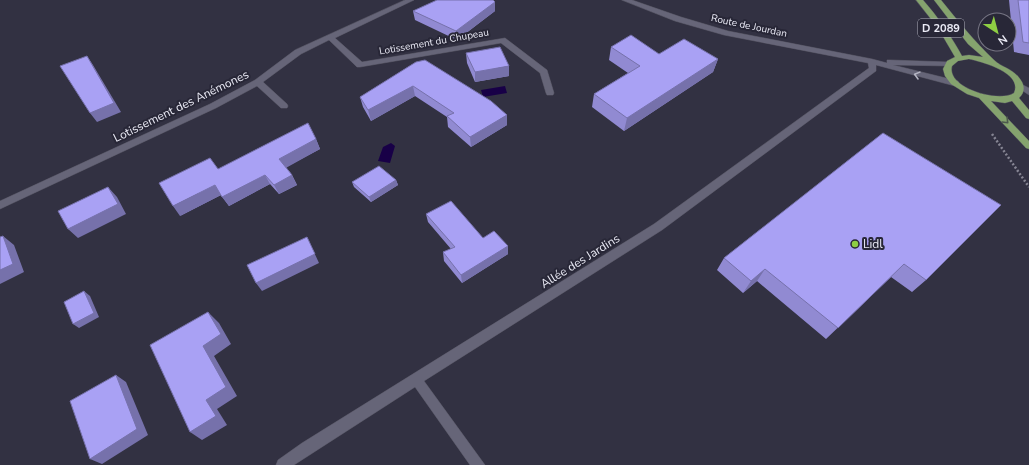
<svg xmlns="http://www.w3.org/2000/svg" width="1029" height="465" font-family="'Nunito Sans',sans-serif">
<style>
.water{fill:#180047}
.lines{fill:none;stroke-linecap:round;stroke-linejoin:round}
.minor-casing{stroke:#504f5d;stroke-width:1}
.major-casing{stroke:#504f5d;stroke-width:1}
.path{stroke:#868593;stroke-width:2.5;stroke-dasharray:2 2;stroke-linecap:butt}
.minor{fill:#666578;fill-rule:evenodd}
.major{fill:#85a36e;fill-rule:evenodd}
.wall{fill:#918ad2}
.shaded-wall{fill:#7671ab}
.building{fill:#a9a1f4;stroke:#7671ab}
.oneway{stroke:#b5b5c3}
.oneway2{stroke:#4d594d}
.poi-dot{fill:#8ece43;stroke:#282737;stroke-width:1.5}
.labels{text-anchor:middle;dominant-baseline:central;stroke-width:4;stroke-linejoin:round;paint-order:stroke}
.far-street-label{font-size:10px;fill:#eaeaf5;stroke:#282737}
.shield{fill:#282737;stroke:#b0b0bc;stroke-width:1}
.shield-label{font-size:11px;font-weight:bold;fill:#eaeaf5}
.street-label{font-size:12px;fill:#eaeaf5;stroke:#282737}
.poi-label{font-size:12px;fill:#eaeaf5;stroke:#282737;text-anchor:start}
</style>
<rect width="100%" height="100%" fill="#323142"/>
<path class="water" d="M505 86 507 93 483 97 481 90Z
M391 143 395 146 390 163 378 161 383 147Z"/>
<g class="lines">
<defs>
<path id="minor" d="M405 0H414L335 38 362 62 505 38 547 70 554 93 553 95H547L546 93 540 73 501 43 360 67H357L329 40 301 54 263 82 287 104 288 106 287 108H281L257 86 216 108 0 209V201L210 104 255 80 295 50Z
M622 0H632L681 17 728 31 872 59 887 63V60H890L949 62H952V66L893 65 958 81 959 83 955 86 876 65V71L662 230 424 381 485 465H470L415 387 294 465H276L278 460 302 443 654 224 869 68 868 63 724 35 675 21Z
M1021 84 1029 88V95L1017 87Z"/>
<path id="major" d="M916 0H923C938 17 951 36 962 56L969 55 983 57 968 44 934 0H941C958 21 974 41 994 60 1002 68 1014 68 1022 82 1025 88 1024 93 1019 98L1029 110V119L1026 118 1012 101 1005 103 991 101 1029 141V149L1026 148 979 98 967 94 951 84 945 76 943 69 947 61 955 57 938 28ZM969 59C983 62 1023 73 1014 93 999 103 946 88 952 66L958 61Z"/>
</defs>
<use href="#minor" class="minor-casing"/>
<use href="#major" class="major-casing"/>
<path class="path" d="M992 134 1029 187"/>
<use href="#minor" class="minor"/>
<use href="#major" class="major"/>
</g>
<path class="wall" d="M1009 0H1029V55L1014 52Z
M495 2V11L457 40 415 20 413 11Z
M611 47 659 54 718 59 713 72 624 131 592 107 594 94 628 73 609 60Z
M466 53 509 76 475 82 467 63Z
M416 62 507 125 471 147 448 127 447 117 415 96 371 121 363 107 360 97Z
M883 133 926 280 912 292 891 277 826 339 757 281 743 293 717 270 724 258Z
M316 139 320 149 286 167 292 175 297 185 279 194 270 184 229 206 221 195 180 216 218 169Z
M396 180 398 185 371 202 354 187 352 182Z
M426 214 483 238 508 246V254L462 283 444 261 443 252 451 249 428 222Z"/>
<path class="shaded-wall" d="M495 2V11L457 40 456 31Z
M87 56 93 65 121 112 97 122 90 113Z
M718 59 713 72 624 131 627 118Z
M509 66V76L475 82V72Z
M413 86 415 96 371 121 368 110Z
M507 115V125L471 147 470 137Z
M316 139 320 149 284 169 279 159Z
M265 175 270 184 229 206 222 197Z
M292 175 297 185 279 194 274 185Z
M396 180 398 185 371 202 369 197Z
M215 185 221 195 180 216 173 206Z
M108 187 117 197 126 214 78 238 68 229Z
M3 236 14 245 24 272 0 284V270Z
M307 237 319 263 262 291 256 283Z
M508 246V254L462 283 461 275Z
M765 269 757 281 743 293 751 281Z
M84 291 90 296 99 317 79 328 73 324Z
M208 312 219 323 231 344 214 356 237 396 217 409 227 425 202 440 190 432 206 400 203 346Z
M116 375 126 382 148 435 102 464 90 459Z"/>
<path class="building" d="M437 0H493L495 2 456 31 413 11Z
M1018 0H1029V43L1023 42Z
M631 35 659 54 684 39 718 59 627 118 594 94 640 66 611 47Z
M500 47 509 66 475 72 466 53Z
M87 56 114 103 90 113 60 66Z
M425 60 491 101 507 115 470 137 447 116 454 113 413 86 368 110 360 97 416 62Z
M308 123 316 139 279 159 292 175 274 185 265 175 222 197 215 185 173 206 159 183 210 158 218 169Z
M883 133 1001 205 926 280 904 264 838 328 765 269 751 281 724 258Z
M379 166 396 180 369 197 352 182Z
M108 187 118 204 68 229 58 211Z
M451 201 483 238 494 231 508 246 461 275 443 252 455 247 426 214Z
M3 236 13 264 0 270V237Z
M307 237 315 254 256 283 247 265Z
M84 291 94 313 73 324 64 302Z
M208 312 221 334 203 346 226 387 206 400 216 416 190 432 150 345Z
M116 375 137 429 90 459 70 401Z"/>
<defs><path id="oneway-chevron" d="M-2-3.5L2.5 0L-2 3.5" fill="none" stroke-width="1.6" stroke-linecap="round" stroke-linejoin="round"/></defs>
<use class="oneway" href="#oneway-chevron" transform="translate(917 75) rotate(-165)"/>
<use class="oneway2" href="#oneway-chevron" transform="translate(1006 121) rotate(46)"/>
<circle class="poi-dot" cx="855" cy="244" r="4"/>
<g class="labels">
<g class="far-street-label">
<text transform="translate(749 26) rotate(12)">Route de Jourdan</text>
<text transform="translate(434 42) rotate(-10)">Lotissement du Chupeau</text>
</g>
<rect class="shield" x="918" y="19" width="46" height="18" rx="3"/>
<g class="shield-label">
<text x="941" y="28">D 2089</text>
</g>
<g class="street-label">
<text transform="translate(181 106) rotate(-26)">Lotissement des Anémones</text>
<text transform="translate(580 261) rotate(-32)">Allée des Jardins</text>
</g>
<g class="poi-label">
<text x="863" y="244">Lidl</text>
</g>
</g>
<g transform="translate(997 32) rotate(144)"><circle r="19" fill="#282737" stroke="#767583"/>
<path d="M0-3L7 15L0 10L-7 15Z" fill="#8ece43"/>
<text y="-6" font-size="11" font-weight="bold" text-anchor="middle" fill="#eaeaf5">N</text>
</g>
</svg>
